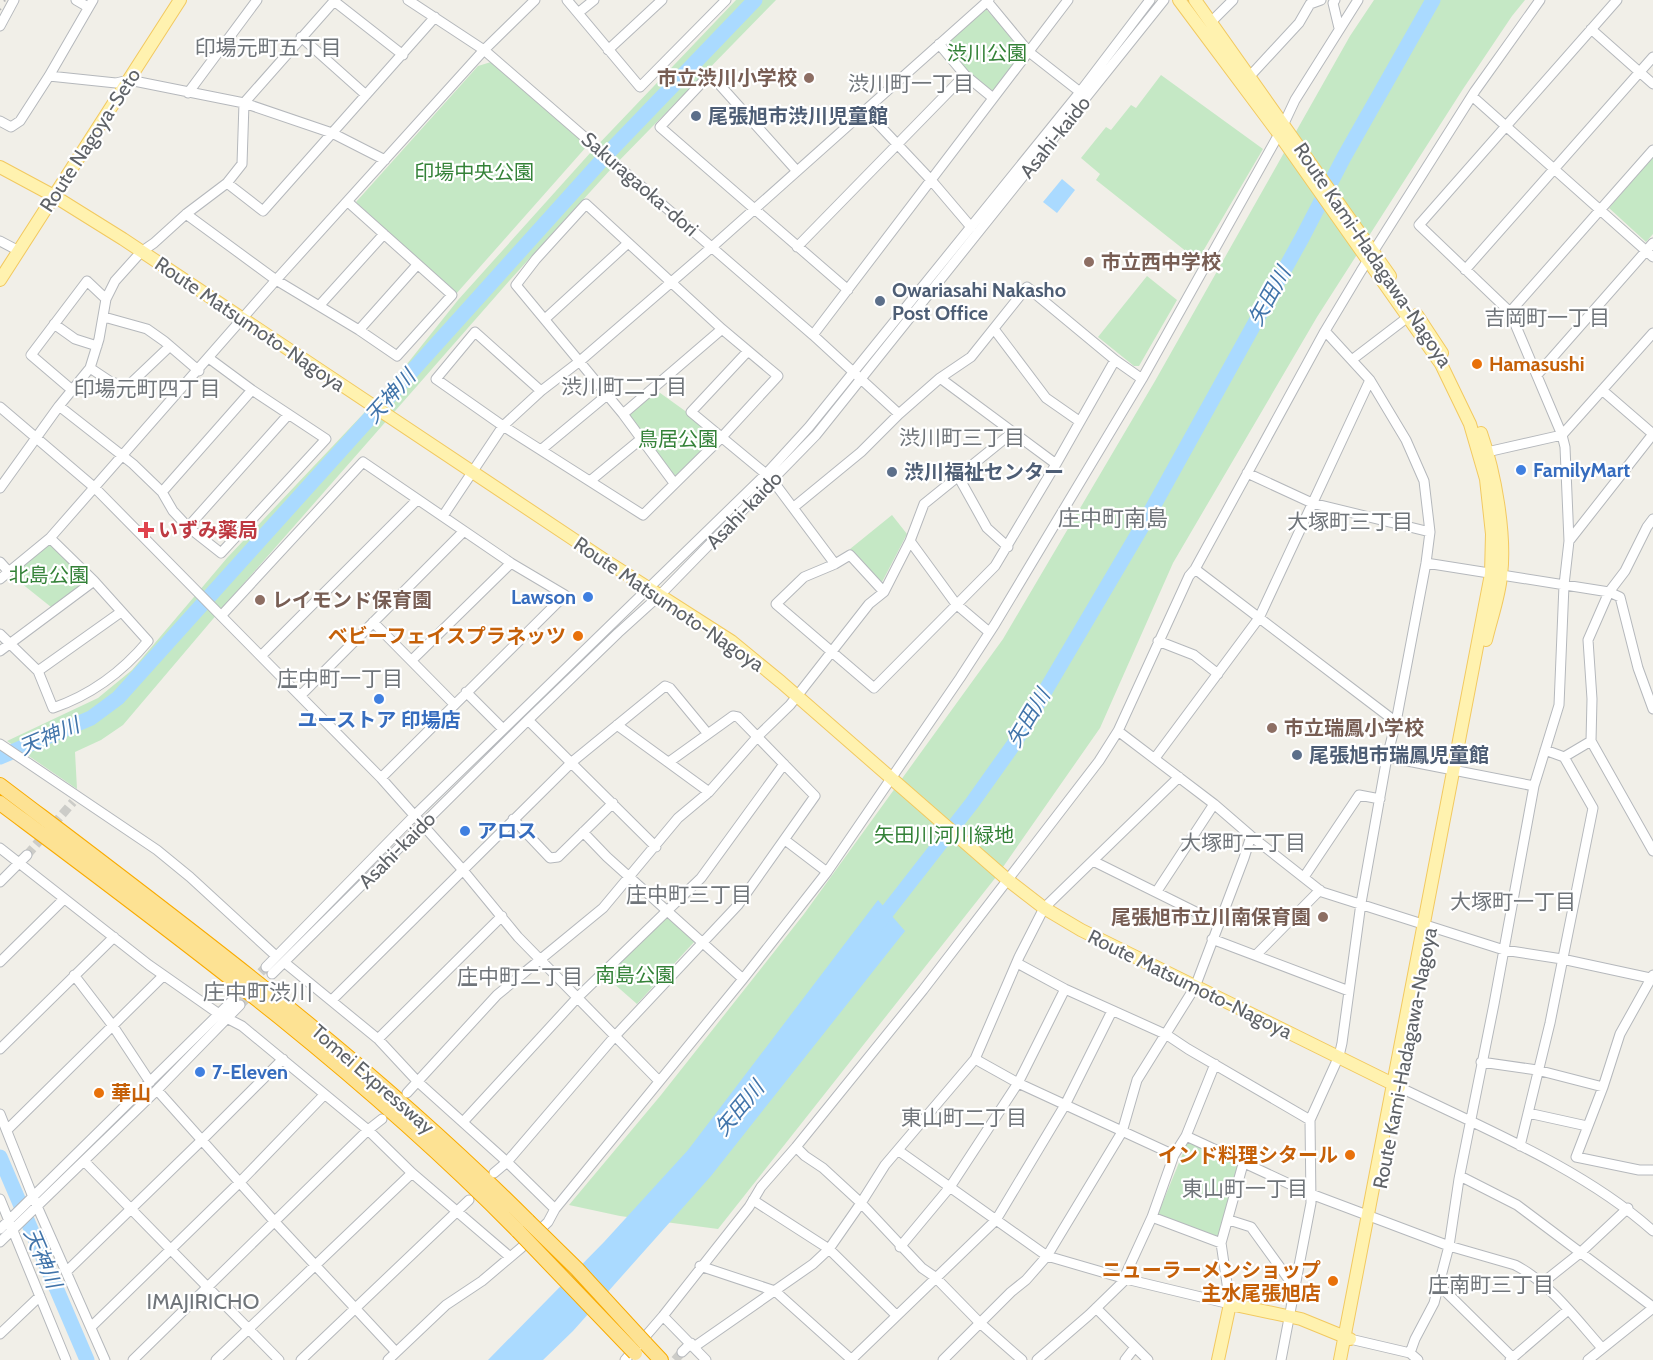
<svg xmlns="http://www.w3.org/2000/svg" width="1653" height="1360" font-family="Cabin,'Noto Sans JP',sans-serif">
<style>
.green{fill:#c5e8c5}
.water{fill:#aadaff}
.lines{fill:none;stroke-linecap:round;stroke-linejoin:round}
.river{stroke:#aadaff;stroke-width:15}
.minor-tunnel{stroke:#ccccc8;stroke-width:9;stroke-dasharray:9 4.5;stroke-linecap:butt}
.minor-casing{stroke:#b5b8bc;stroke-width:11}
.major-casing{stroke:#f2c960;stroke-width:14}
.highway-casing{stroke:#f9ab00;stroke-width:16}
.minor{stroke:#fff;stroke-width:9}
.major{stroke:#fff2af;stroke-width:12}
.highway{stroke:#fde293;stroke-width:14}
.rail{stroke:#b6b7b8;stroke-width:2;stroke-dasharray:1.5 8;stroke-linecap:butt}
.highway-bridge-casing{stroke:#f9ab00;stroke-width:16;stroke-linecap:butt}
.highway-bridge{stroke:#fde293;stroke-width:14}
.education-dot{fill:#8d6e63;stroke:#fff;stroke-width:2}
.service-dot{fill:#5c6f8a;stroke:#fff;stroke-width:2}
.food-dot{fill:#e8710a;stroke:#fff;stroke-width:2}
.shop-dot{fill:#3f7fe0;stroke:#fff;stroke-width:2}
.health-dot{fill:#e0444e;stroke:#fff;stroke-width:2}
.labels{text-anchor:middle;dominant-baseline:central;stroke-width:4.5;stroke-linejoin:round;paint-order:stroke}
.park-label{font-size:20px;fill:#348238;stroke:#fff}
.education-label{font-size:20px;font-weight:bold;fill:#785e54;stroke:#fff;text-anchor:start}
.service-label{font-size:20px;font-weight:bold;fill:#4e5e75;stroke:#fff;text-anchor:start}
.street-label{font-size:20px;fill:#5f6368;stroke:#fff}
.food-label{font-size:20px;font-weight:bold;fill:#c56008;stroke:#fff;text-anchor:end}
.shop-label{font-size:20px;font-weight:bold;fill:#366cbe;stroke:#fff;text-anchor:start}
.health-label{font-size:20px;font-weight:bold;fill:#be3a42;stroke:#fff;text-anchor:start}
.neighbourhood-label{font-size:21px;fill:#70757a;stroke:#fff}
.water-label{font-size:21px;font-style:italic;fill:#4174aa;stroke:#fff}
.quarter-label{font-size:22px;fill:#70757a;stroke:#fff}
</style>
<rect width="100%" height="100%" fill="#f1efe8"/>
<path class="green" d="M736 0H776L611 169 510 280 224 606 123 725 101 740 75 752 77 789 7 741 98 698 132 670 227 558 364 413 407 364 458 300 591 152Z
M1374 0H1525L1512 16 1463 89 1317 317 1173 563 1100 728 996 877 718 1229 620 1216 569 1205 661 1095 804 914 1003 639 1155 381 1350 36Z
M985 8 1025 52 992 93 968 73 944 43Z
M491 62 587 146 456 294 356 202 478 66Z
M1161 75 1263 149 1199 258 1192 256 1096 180 1100 174 1081 158 1106 127 1111 130 1131 105 1136 108Z
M1653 157V234L1646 242 1609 208Z
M1147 276 1177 300 1139 366H1134L1098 337Z
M656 390 688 413 717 438 676 477 627 414Z
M892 515 907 534 881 584 850 549Z
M50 543 87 581 51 607 11 575Z
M667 917 695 941 637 1004 604 975Z
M1188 1141 1240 1166 1220 1239 1157 1216Z"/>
<path class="water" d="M1062 179 1075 190 1057 213 1043 202Z
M878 900 905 931 711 1176 573 1331 543 1360H488L604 1242 688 1150Z"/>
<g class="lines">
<path class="river" d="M0 757 91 718 118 698 611 150 755 0
M876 926 972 803 1014 744 1143 525 1302 238 1344 157 1433 0
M0 1157 87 1360"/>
<path class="minor-tunnel" d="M27 855 73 802
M232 1001 266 967
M240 1005 272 974
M675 1360 682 1352"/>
<defs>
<path id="minor" d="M76 0 88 7
M408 0 484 50 813 335 899 414
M567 0 640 87 726 0
M986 0 1029 52 1080 92
M1335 0 1333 3 1339 28
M334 1 403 55
M578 13 594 0
M1211 22 1233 0
M0 26 14 0
M1591 29 1653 84
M301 37 366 95
M939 44 965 75 993 98
M608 50 662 0
M49 76 116 83 129 80 244 103 332 133 385 160
M1250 76 1299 23 1310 4 1321 0
M188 93 257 0
M1472 96 1653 257
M865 110 931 180 971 227
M0 121 11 127 20 121 49 76 93 0
M796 170 710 74 660 127 848 290
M227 183 263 211 435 17
M186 214 276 280 359 330 397 356 452 295 348 202
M0 241 19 251
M797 247 965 75
M1465 270 1653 57
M319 306 384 234
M1510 312 1653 150
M104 317 147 329 164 341 199 371
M545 319 627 244
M54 324 75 339 97 346
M994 329 1046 398 1079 421
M359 330 417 265
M813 335 1068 0
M748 351 691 412 766 474
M1353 359 1408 317
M90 368 111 382 128 386 169 347
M1537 375 1653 243
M940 378 1056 464
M72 390 31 355 87 281 106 299
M1602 390 1653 434
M541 391 475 332 436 379 503 426 643 515 721 438 778 376 722 329 586 204 536 259 516 285 623 414 674 483
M59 406 133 464 162 492 173 511 188 527 221 553 326 439 252 390 210 359
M0 407 95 488 381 778 462 869 518 937 659 1081
M623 414 722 329
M542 449 607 395
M1487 452 1562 435 1653 333
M1247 473 1312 503 1430 532
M958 476 987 528 1008 547
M590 481 641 439
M773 481 835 564
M0 488 59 406 90 368 99 339 106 299 115 281 141 252 154 243 186 214 227 183 242 164 244 103 335 0
M162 492 252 390
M794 507 861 452 899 414 940 378 971 357 1027 287 1115 360 1142 379
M443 516 503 426 541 391 580 361 712 247 989 0
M1653 519 1647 527 1625 571 1609 592 1588 640 1592 699 1591 741 1653 851
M188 527 288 415
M910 541 956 604 989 632
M1569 541 1653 434
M0 562 9 572
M1426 563 1609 592 1620 597 1638 668 1653 709
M1195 569 1396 722
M0 579 50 538 276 280 484 50 535 0
M884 592 850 555 835 564 804 577 776 604 874 688 995 566 1056 464 1115 360
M221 616 363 462 511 563 565 595 381 778
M373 622 454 704
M0 634 38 671 53 708C91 695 123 671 148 641L94 581 50 538
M1158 641 1194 655 1218 674
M0 651 94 581
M261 656 417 500
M412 660 511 563
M38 671 121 612
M466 692 503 729
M300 696 464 531
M528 720 656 847
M617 725 709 792
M1118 731 1214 804 1251 836 1322 892 1504 950 1562 959 1650 978
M0 744 157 850 190 877 276 956
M1387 757 1534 786
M1564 757 1591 741
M1155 758 1259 618 1370 380
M513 819 550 858 558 857 613 803
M583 832 607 857 743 979
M785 840 827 872
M0 848 149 965 219 1014 242 1026 368 1130 412 1173 509 1256
M1093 861 1218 923
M1304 877 1359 795 1380 799
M0 882 27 855
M1157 891 1214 804
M1212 939 1349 991
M1256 955 1320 890
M0 962 64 899
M284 962 378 1039 418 1082 507 1162 555 1209
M1017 963 1065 989 1167 1035 1188 1049 1310 1120
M266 967 414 816 766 474 809 427 1080 92 1150 0
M272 974 528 720 618 633 660 595 816 435 1164 0
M74 975 113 1026 150 1082
M1653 975 1620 1034 1603 1087 1576 1157 1639 1170H1653
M332 1000 572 762 665 686 670 688 708 734
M378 1039 502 916
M0 1049 114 937
M975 1059 1018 1083 1174 1155
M1481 1062 1537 1070 1603 1087
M1399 1087C1483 1128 1584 1169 1653 1231
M157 1090 274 1221 396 1352
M407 1093 497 995 603 908 678 818 709 792 758 736 790 705 869 604 884 592 910 541 924 504 1013 432
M1528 1113 1587 1126
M0 1114 33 1197 105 1360
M463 1122 577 998 701 878 784 764
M7 1130 163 976
M1186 1136 1311 1194 1449 1246 1515 1265C1550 1283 1576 1319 1602 1348
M1520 1146 1550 1023 1593 808 1564 757 1545 750
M796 1147 805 1156 823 1168 861 1203 922 1268 935 1277 980 1323 1022 1360
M899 1151 1047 1256 1126 1279 1230 1304 1221 1243 1243 1164
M84 1161 279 1360
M494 1173 507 1162 615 1036 738 905 815 796 738 717 733 716 669 762
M1460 1176 1517 1205 1653 1307
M0 1199 66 1360
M753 1200 829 1249 896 1315
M1152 1217 1221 1243
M1229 1220 1251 1227 1295 1288
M0 1229 232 1001
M0 1242 157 1090 240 1005
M900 1247 950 1187 1018 1083 1065 989
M700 1266 775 1291 852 1360
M67 1271 202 1140 283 1059
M1124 1278 1152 1217 1174 1155 1186 1136 1215 1064
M1541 1284 1580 1253 1628 1208
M1439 1285 1513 1358
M1096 1308 1148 1360
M663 1316 706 1360
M91 1327 240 1182 324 1095
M0 1334 40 1296
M1350 1339 1410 1353 1418 1360
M694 1347 813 1264 829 1249 861 1203 885 1165 975 1059 1019 957 1044 908 1179 777
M682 1352 691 1343
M1410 1353 1415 1339 1434 1303 1449 1246 1459 1179 1494 1004 1534 786 1559 705 1564 585 1569 541 1565 447 1562 435 1510 312 1419 225 1617 0
M133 1360 368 1130 382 1119
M216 1360 412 1173
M301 1360 469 1200
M388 1360 446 1305 482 1281 521 1248 548 1222 555 1209 743 979 827 872 960 678 995 624 1142 379 1279 134 1295 100 1358 0
M625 1360 663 1316 749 1207 761 1187 796 1147 923 990 1099 761 1118 731 1189 576 1195 569 1325 331 1361 271 1475 91 1540 0
M851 1360 996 1220 1065 1105 1112 1011
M943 1360 1011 1292 1026 1280 1047 1256 1122 1132 1137 1080 1195 987 1244 858 1251 836
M1037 1360 1089 1315 1126 1279
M1125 1360 1135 1347
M1281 1360 1311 1203 1310 1120 1339 1056 1342 1043 1361 903 1387 757 1396 722 1426 563 1430 532 1424 481 1406 440 1370 380 1325 331
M1510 1360 1568 1310
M1588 1360 1653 1308"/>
<path id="major" d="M1179 0 1279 134 1441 364 1470 424 1486 479 1492 534 1491 574 1340 1360
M1195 0 1390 276
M0 167 54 196 123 239 603 559 731 641 781 682 1009 881 1044 908 1081 930 1399 1087
M0 280 180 0
M1417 315 1442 353
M1481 433C1495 473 1506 534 1501 576 1499 597 1491 619 1486 640
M1218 1360 1230 1304 1301 1319 1350 1339"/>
<path id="highway" d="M0 785C182 923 366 1059 528 1221
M0 803C179 937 361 1071 518 1231
M645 1343 661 1360"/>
</defs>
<use href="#minor" class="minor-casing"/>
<use href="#major" class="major-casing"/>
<use href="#highway" class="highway-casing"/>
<use href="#minor" class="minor"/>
<use href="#major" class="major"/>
<use href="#highway" class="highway"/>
<path class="rail" d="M0 10 5 0"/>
<defs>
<path id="highway-bridge" d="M528 1221 577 1269 645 1343
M518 1231 635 1353"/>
</defs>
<use href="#highway-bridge" class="highway-bridge-casing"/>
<use href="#highway-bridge" class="highway-bridge"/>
</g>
<g class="education-dot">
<circle cx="809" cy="78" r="6"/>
<circle cx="1089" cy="262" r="6"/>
<circle cx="260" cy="600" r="6"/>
<circle cx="1272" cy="728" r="6"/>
<circle cx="1323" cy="917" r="6"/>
</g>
<g class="service-dot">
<circle cx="696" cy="116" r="6"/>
<circle cx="880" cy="301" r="6"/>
<circle cx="892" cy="472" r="6"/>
<circle cx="1297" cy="755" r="6"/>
</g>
<g class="food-dot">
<circle cx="1477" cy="364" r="6"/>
<circle cx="578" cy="636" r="6"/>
<circle cx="99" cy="1093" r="6"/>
<circle cx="1350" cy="1155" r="6"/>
<circle cx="1333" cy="1281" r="6"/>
</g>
<g class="shop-dot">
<circle cx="1521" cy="470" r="6"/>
<circle cx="588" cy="597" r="6"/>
<circle cx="379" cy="699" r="6"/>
<circle cx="465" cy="831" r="6"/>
<circle cx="200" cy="1072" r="6"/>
</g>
<path class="health-dot" d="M143 521h6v6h6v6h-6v6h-6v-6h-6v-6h6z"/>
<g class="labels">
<g class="park-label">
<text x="987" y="53">渋川公園</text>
<text x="474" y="172">印場中央公園</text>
<text x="678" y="439">鳥居公園</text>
<text x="49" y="575">北島公園</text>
<text x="944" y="835">矢田川河川緑地</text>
<text x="635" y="975">南島公園</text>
</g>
<g class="education-label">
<text x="797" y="78" text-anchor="end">市立渋川小学校</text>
<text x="1101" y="262">市立西中学校</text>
<text x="272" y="600">レイモンド保育園</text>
<text x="1284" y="728">市立瑞鳳小学校</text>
<text x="1311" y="917" text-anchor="end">尾張旭市立川南保育園</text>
</g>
<g class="service-label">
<text x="708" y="116">尾張旭市渋川児童館</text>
<text x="892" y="290">Owariasahi Nakasho<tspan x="892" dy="23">Post Office</tspan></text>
<text x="904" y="472">渋川福祉センター</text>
<text x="1309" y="755">尾張旭市瑞鳳児童館</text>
</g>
<g class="street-label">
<text transform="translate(1055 137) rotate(-51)">Asahi-kaido</text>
<text transform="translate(90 140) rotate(-57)">Route Nagoya-Seto</text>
<text transform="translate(640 184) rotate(41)">Sakuragaoka-dori</text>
<text transform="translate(1373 255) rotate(56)">Route Kami-Hadagawa-Nagoya</text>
<text transform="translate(250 324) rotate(34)">Route Matsumoto-Nagoya</text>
<text transform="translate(744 510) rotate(-46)">Asahi-kaido</text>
<text transform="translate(669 604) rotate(34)">Route Matsumoto-Nagoya</text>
<text transform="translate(397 850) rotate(-45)">Asahi-kaido</text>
<text transform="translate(1190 984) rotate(26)">Route Matsumoto-Nagoya</text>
<text transform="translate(1405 1058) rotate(-79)">Route Kami-Hadagawa-Nagoya</text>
<text transform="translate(373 1079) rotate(41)">Tomei Expressway</text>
</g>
<g class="food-label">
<text x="1489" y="364" text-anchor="start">Hamasushi</text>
<text x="566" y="636">ベビーフェイスプラネッツ</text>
<text x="111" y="1093" text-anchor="start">華山</text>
<text x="1338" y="1155">インド料理シタール</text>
<text x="1321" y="1270">ニューラーメンショップ<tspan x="1321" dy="23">主水尾張旭店</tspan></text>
</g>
<g class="shop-label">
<text x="1533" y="470">FamilyMart</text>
<text x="576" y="597" text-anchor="end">Lawson</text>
<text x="379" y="720" text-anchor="middle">ユーストア 印場店</text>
<text x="477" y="831">アロス</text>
<text x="212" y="1072">7-Eleven</text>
</g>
<g class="health-label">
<text x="158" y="530">いずみ薬局</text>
</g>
<g class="neighbourhood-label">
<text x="268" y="47">印場元町五丁目</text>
<text x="911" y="83">渋川町一丁目</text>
<text x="1547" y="317">吉岡町一丁目</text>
<text x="624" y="386">渋川町二丁目</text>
<text x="147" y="388">印場元町四丁目</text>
<text x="962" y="437">渋川町三丁目</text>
<text x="1350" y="521">大塚町三丁目</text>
<text x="340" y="678">庄中町一丁目</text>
<text x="1243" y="842">大塚町二丁目</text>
<text x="689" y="894">庄中町三丁目</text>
<text x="1513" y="901">大塚町一丁目</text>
<text x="520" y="976">庄中町二丁目</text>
<text x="964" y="1117">東山町二丁目</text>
<text x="1245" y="1188">東山町一丁目</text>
<text x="1491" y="1284">庄南町三丁目</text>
</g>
<g class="water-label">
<text transform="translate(1269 296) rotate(-61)">矢田川</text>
<text transform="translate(390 396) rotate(-48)">天神川</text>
<text transform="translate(1028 718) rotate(-59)">矢田川</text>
<text transform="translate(49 736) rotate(-23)">天神川</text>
<text transform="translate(739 1108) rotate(-50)">矢田川</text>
<text transform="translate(43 1258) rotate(67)">天神川</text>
</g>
<g class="quarter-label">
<text x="1113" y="518">庄中町南島</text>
<text x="258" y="992">庄中町渋川</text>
<text x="203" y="1301">IMAJIRICHO</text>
</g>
</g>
</svg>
